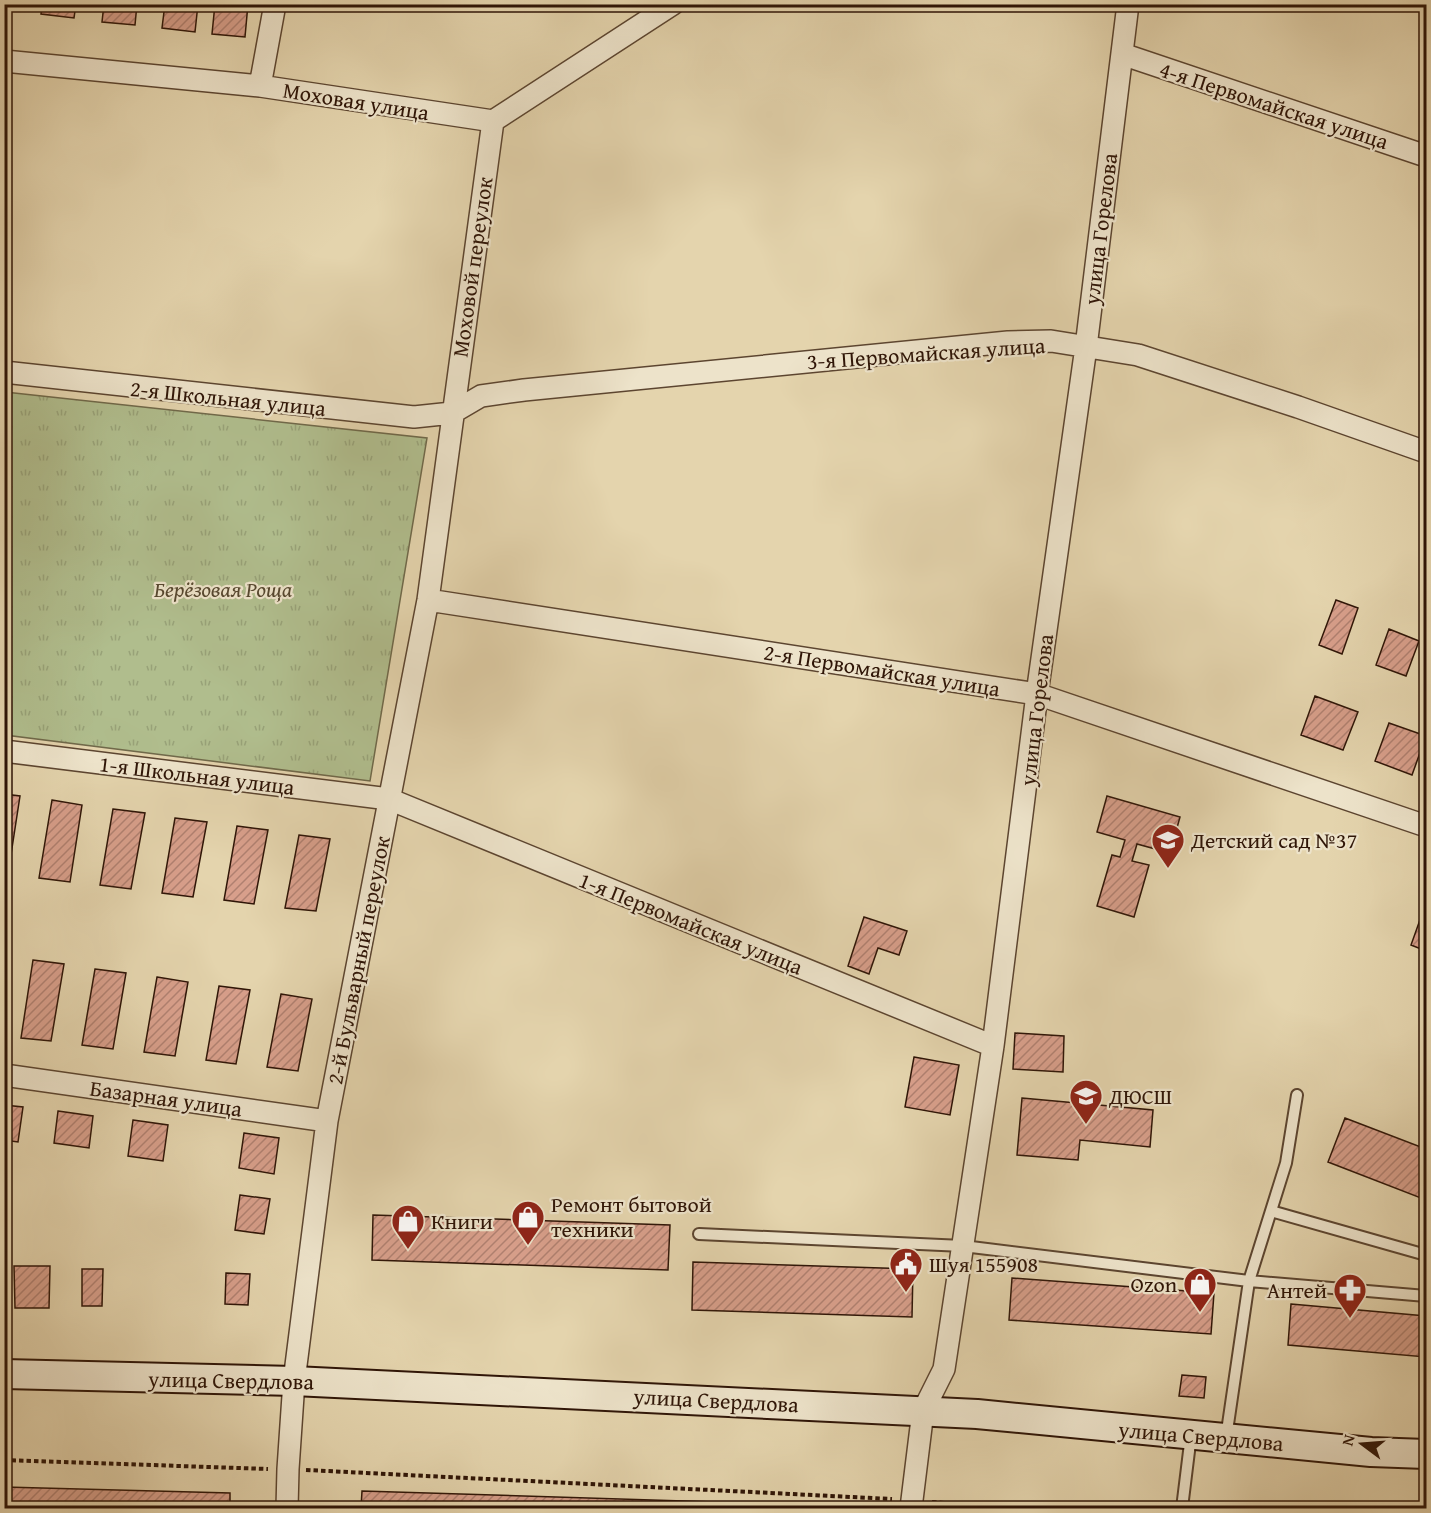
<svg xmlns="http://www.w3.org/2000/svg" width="1431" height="1513" font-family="'Gentium Book Plus',serif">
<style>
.grass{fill:url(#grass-tufts);stroke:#70694a;stroke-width:1.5}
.building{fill:url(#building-hatch);stroke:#2f1507;stroke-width:1.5}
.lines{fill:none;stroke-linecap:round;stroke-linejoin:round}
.lane-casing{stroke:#5c4530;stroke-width:14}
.street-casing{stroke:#5c4530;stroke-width:24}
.secondary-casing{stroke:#2f1507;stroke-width:32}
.path{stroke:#2f1507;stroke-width:4;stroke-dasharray:4.5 3;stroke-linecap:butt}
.lane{stroke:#ede3ca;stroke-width:10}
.street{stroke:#ede3ca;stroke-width:21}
.secondary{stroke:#ede3ca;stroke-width:28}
.labels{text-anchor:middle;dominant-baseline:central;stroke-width:4.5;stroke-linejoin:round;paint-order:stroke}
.street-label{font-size:22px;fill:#2f1507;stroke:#ede3ca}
.park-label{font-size:22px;font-style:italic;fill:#56472f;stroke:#ede3ca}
.poi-label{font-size:22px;fill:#2f1507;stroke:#ede3ca;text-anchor:start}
</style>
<defs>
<pattern id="grass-tufts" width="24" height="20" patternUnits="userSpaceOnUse" patternTransform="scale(1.5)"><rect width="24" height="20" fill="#b0bd8d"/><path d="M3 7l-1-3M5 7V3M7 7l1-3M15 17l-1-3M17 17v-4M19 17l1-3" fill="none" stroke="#98a278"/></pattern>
<pattern id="building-hatch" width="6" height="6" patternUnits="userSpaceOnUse" patternTransform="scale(1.5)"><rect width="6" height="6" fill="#d89f8b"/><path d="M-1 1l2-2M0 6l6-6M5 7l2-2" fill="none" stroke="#b08070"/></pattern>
</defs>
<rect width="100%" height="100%" fill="#e4d4ad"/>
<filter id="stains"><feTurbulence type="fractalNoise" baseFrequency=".00333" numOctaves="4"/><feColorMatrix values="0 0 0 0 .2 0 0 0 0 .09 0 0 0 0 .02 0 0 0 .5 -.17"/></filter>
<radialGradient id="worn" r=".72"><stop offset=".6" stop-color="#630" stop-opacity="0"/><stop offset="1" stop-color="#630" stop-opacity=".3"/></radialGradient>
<path class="grass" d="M5 392 427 438 370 781 5 735Z"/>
<path class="building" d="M4 4H19L18 11 4 9Z
M42 4H76L74 18 41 14Z
M104 4H137L135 25 102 22Z
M165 4H198L195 32 162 28Z
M215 4H248L245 37 212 34Z
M1336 600 1358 608 1342 654 1319 645Z
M1389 629 1419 641 1406 676 1376 665Z
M1315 696 1358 712 1343 750 1301 735Z
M1389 723 1426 736 1412 775 1375 761Z
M4 794 20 796 8 874H4Z
M1107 796 1180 817 1170 853 1137 844 1132 861 1149 865 1134 917 1097 906 1112 855 1120 857 1125 840 1097 832Z
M52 800 82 805 70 882 39 878Z
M113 809 145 813 131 889 100 885Z
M175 818 207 822 193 897 162 893Z
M237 826 268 830 254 904 224 900Z
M299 835 330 839 316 911 285 908Z
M1426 903V951L1411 945Z
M864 917 907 931 899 955 878 948 869 974 848 966Z
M33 960 64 964 51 1041 21 1038Z
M95 969 126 973 113 1049 82 1045Z
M157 977 188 982 175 1056 144 1052Z
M219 986 250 990 236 1064 206 1060Z
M281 994 312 999 298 1071 267 1067Z
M1015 1033 1064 1036 1063 1072 1013 1069Z
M914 1057 959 1065 950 1115 905 1107Z
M1022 1098 1153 1110 1150 1147 1080 1140 1078 1160 1017 1155Z
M4 1105 23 1107 18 1142 4 1140Z
M58 1111 93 1116 89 1148 54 1143Z
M1345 1118 1426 1149V1200L1328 1162Z
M133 1120 168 1125 163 1161 128 1156Z
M244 1133 279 1138 274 1174 239 1168Z
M240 1195 270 1199 264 1234 235 1230Z
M373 1215 670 1225 668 1270 372 1260Z
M693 1262 913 1269 912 1317 692 1310Z
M14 1266H50L49 1308H15Z
M82 1269H103L102 1306H82Z
M226 1273 250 1274 248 1305 225 1304Z
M1012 1278 1214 1293 1211 1334 1009 1320Z
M1291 1304 1426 1316V1357L1288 1345Z
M1182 1375 1206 1377 1204 1398 1179 1396Z
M4 1487 230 1493V1508H4Z
M362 1491 846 1506V1508H361Z"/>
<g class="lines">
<defs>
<path id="lane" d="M1271 1211 1426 1255
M699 1234 963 1246 1249 1281 1426 1296
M1226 1438 1249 1281 1286 1163 1297 1095
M1182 1508 1191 1435"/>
<path id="street" d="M1122 54 1426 156
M4 61 260 86 493 121 673 4
M260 86 275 4
M4 372 414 417 452 413 481 396 524 390 1008 342 1051 341 1138 355 1298 407 1426 452
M428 600 1037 694 1426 826
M4 751 389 799 993 1046
M4 1075 327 1121
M287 1508 288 1469 294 1381 327 1121 428 600 493 121
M911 1508 923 1411 944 1369 993 1046 1037 694 1086 347 1128 4"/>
<path id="secondary" d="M4 1374 294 1381 977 1414 1371 1452 1426 1454"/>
</defs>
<use href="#lane" class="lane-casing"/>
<use href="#street" class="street-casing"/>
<use href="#secondary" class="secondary-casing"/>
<path class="path" d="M4 1460 268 1469
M306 1470 892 1499
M932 1502 1006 1508"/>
<use href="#lane" class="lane"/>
<use href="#street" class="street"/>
<use href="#secondary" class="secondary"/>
</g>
<defs>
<symbol id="school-pin" viewBox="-11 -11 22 30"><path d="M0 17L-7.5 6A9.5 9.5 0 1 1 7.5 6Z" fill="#8f2418" stroke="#ede3ca"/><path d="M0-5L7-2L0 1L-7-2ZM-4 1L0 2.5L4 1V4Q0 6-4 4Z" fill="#fff"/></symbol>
<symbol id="shop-pin" viewBox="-11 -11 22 30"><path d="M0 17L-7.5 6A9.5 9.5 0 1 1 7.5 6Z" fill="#8f2418" stroke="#ede3ca"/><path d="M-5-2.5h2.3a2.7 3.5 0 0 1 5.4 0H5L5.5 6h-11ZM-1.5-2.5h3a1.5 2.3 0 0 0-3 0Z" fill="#fff"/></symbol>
<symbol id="civic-pin" viewBox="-11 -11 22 30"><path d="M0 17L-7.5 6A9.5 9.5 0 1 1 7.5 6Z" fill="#8f2418" stroke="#ede3ca"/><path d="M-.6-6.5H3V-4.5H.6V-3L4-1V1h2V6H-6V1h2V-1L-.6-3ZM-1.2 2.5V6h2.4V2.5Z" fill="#fff"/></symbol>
<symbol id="pharmacy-pin" viewBox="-11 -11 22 30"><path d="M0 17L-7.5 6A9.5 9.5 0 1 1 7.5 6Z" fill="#8f2418" stroke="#ede3ca"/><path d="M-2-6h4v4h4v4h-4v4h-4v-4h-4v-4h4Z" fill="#fff"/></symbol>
</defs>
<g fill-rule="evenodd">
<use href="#school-pin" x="1149" y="821" width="38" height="52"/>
<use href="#school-pin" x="1067" y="1077" width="38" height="52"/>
<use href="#shop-pin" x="509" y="1198" width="38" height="52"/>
<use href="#shop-pin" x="389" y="1202" width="38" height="52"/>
<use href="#civic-pin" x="887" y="1245" width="38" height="52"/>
<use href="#shop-pin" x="1181" y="1265" width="38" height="52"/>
<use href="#pharmacy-pin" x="1331" y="1271" width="38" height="52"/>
</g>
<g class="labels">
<g class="street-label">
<text transform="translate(356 101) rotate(9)">Моховая улица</text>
<text transform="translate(1274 105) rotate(18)">4-я Первомайская улица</text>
<text transform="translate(1100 229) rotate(-83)">улица Горелова</text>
<text transform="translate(472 267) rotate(-82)">Моховой переулок</text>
<text transform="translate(926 353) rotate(-4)">3-я Первомайская улица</text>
<text transform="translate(228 398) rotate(6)">2-я Школьная улица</text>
<text transform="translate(882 670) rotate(9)">2-я Первомайская улица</text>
<text transform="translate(1036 710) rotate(-83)">улица Горелова</text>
<text transform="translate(197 775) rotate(7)">1-я Школьная улица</text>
<text transform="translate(691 923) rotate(22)">1-я Первомайская улица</text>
<text transform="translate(358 960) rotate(-79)">2-й Бульварный переулок</text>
<text transform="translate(166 1098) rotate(8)">Базарная улица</text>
<text transform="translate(231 1380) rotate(1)">улица Свердлова</text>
<text transform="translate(716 1400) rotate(3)">улица Свердлова</text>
<text transform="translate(1201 1436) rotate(5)">улица Свердлова</text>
</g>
<g class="park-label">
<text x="223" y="589">Берёзовая Роща</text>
</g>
<g class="poi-label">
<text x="1191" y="840">Детский сад №37</text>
<text x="1109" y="1096">ДЮСШ</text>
<text x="551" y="1204">Ремонт бытовой<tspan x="551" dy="25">техники</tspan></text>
<text x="431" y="1221">Книги</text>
<text x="929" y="1264">Шуя 155908</text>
<text x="1177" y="1284" text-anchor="end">Ozon</text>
<text x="1327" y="1290" text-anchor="end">Антей</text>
</g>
</g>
<rect width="1431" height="1513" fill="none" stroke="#e4d4ad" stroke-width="24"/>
<rect x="6" y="6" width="1419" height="1501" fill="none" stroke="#2f1507" stroke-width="3"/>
<rect x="12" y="12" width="1407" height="1489" fill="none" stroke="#2f1507" stroke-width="1.5"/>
<g transform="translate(1362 1444) rotate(286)" stroke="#ede3ca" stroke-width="4.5" paint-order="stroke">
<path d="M0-4.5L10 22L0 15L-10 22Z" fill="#2f1507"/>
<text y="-9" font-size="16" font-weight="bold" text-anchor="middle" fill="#2f1507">N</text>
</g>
<rect width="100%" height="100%" filter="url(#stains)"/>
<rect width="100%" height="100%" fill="url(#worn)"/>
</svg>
